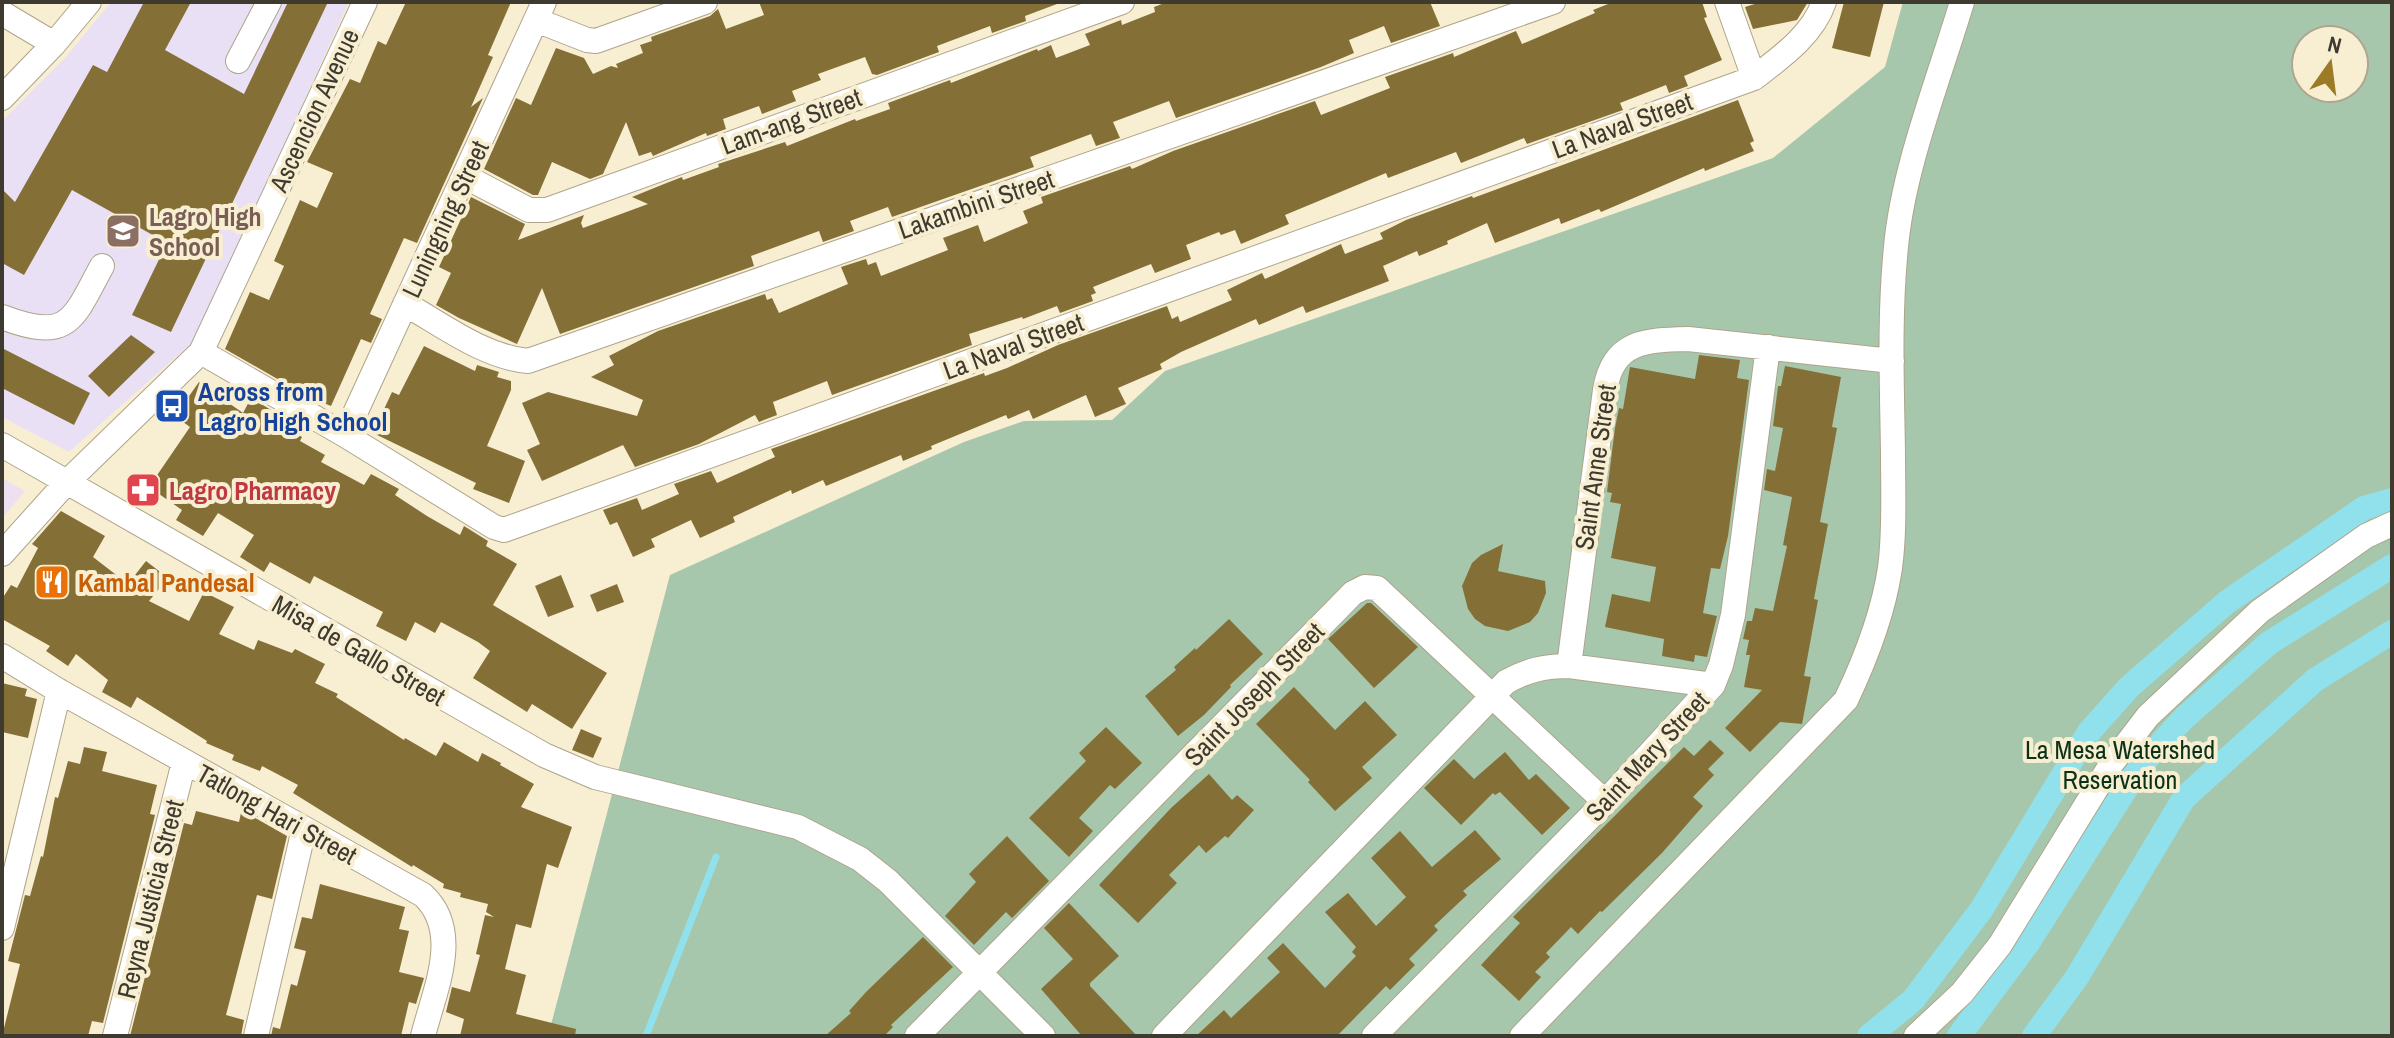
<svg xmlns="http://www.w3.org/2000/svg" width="2394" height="1038" font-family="'Archivo Narrow',sans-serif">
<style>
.commercial{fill:#eedff1}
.education{fill:#eae0f5}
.green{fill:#a7c7ad;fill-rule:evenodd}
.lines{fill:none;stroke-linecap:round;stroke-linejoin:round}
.stream{stroke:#91e1ed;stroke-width:7}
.canal{stroke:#91e1ed;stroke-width:24}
.building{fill:#847037}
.minor-casing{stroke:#aea48a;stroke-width:26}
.minor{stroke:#fff;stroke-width:24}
.labels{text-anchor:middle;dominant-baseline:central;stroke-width:8;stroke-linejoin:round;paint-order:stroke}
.street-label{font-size:26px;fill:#3e3a2f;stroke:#f8eed2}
.education-label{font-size:26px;font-weight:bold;fill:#785e54;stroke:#f8eed2;text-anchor:start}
.transit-label{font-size:26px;font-weight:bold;fill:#164399;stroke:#f8eed2;text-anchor:start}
.health-label{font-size:26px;font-weight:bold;fill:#be3a42;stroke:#f8eed2;text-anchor:start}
.food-label{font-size:26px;font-weight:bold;fill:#c56008;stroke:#f8eed2;text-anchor:start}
.park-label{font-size:26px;fill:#0a3217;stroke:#f8eed2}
</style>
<rect width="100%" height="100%" fill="#f8eed2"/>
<path class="commercial" d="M2 478 25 491 2 518Z"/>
<path class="education" d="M111 2H349L195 340 69 452 2 417V121L66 57Z"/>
<path class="green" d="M1903 2H2392V1036H548L670 575 964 442 1024 421 1112 420 1165 371 1773 158 1885 67ZM2306 40H2354V88H2306Z"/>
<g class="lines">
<path class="stream" d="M646 1036 716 857"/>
<path class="canal" d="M1869 1036 1913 1000 1981 910 2089 732 2129 687 2227 602 2364 508 2392 500
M1959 1036 2028 943 2141 765 2184 718 2269 643 2392 566
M2034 1036 2077 977 2184 798 2315 680 2392 632"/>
</g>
<path class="building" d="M144 2H191L165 50 244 94 288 2H328L171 332 132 315 167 243 72 190 24 275 2 263V189L15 202 93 65 107 72Z
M406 2H511L488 55 493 57 471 107 483 98 417 243 404 238 370 314 382 319 371 343 361 339 331 406 307 396 225 349 250 292 269 300 284 266 274 261 300 200 317 208 333 173 307 162 350 79 360 83 378 41 386 45Z
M759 2 1057 4 1025 16 1026 21 992 33 990 26 937 46 939 52 877 75 872 74 865 57 818 74 821 80 792 91 796 101 762 114 759 106 723 119 726 129 707 136 706 133 653 156 651 152 639 156 626 122 603 174 590 179 552 162 538 195H533L484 169 516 98 531 105 556 48 584 58 593 74 611 66 618 68 616 64 643 53 640 45 652 41 651 37 710 16 718 9 726 29 764 15Z
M1167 2H1430L1440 26 1391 43 1384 26 1349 40 1354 53 1321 67 1176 118 1169 101 1113 122 1120 138 1096 146 1091 134 1030 157 1034 167 892 217 888 207 850 221 854 231 823 242 819 231 751 256 754 266 560 334 542 288 517 344 459 318 436 305 451 273 439 267 471 197 525 224 518 240 584 215 581 223 583 228 648 204 632 197 664 184 682 177 683 180 719 167 718 164 785 142 787 146 855 119 856 121 890 109 888 103 950 80 951 83 1037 49 1038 51 1051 45 1056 58 1090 45 1085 34 1121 20 1122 25 1155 12 1154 7Z
M1613 2H1702L1707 17 1704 18 1722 60 1684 76 1688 86 1669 93 1666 85 1620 103 1623 110 1527 144 1524 138 1461 163 1456 152 1388 178 1386 173 1285 215 1289 224 1241 244 1235 230 1221 235 1219 232 1186 245 1191 259 1155 273 1151 264 1093 287 1096 293 1091 295 1093 301 1060 313 1057 306 1023 319 1022 317 969 334 972 345 832 395 827 381 773 402 777 415 759 422 755 415 699 444 635 467 623 445 542 481 527 450 540 444 522 403 548 392 637 416 643 400 591 377 614 365 609 356 658 331 765 294 767 300 772 298 779 313 848 284 841 267 866 259 868 265 876 262 881 276 948 250 943 238 978 225 984 242 1028 223 1023 211 1043 203 1041 197 1130 166 1132 169 1173 151 1315 101 1321 115 1390 88 1385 77 1453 53 1454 57 1516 31 1522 44 1595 13 1593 10Z
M1761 2H1808L1797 20 1753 29 1745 7Z
M1844 2H1884L1870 57 1832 48Z
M1738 100 1754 141 1750 143 1754 151 1705 171 1704 168 1601 212 1599 209 1561 224 1559 218 1495 243 1487 223 1447 241 1448 244 1419 256 1417 251 1383 266 1389 281 1306 313 1303 306 1259 325 1256 319 1181 352 1160 364 1162 369 1118 388 1126 404 1095 417 1086 395 1033 419 1029 410 1008 419 1006 415 931 446 932 449 903 461 901 455 826 486 823 480 792 494 791 490 733 517 735 522 700 538 691 520 651 539 655 547 633 557 617 522 610 525 603 510 637 498 642 510 679 494 674 484 711 471 717 483 775 457 771 449 984 373 985 376 1007 368 1058 345 1167 306 1172 319 1178 316 1180 322 1232 300 1227 290 1262 273 1265 279 1341 244 1345 254 1383 239 1380 233 1406 220 1472 196 1473 198Z
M131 335 155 352 109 397 88 376Z
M424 346 475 371 477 365 499 372 497 377 511 381V390L487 446 525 461 509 503 473 489 476 483 373 433 392 392 399 395Z
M2 348 90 393 74 425 2 388Z
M1699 355 1740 360 1737 378 1749 380 1728 536 1720 569 1711 568 1703 613 1717 616 1707 657 1695 655 1694 662 1662 656 1664 639 1605 627 1612 594 1650 602 1656 567 1611 558 1621 504 1610 502 1612 493 1607 492 1615 428 1619 408 1623 409 1630 367 1695 379Z
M1785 366 1841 377 1832 427 1837 428 1820 522 1828 524 1814 599 1818 600 1804 676 1811 677 1802 724 1780 722 1750 752 1725 728 1762 690 1744 687 1750 655H1746L1749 640 1743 639 1747 621H1752L1755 608 1773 611 1787 546 1783 545 1792 497 1764 490 1767 469 1775 471 1783 428 1773 426 1778 386H1781Z
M199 382 243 413 251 398 278 414 274 422 302 437 300 441 325 455 321 462 364 485 371 474 399 489 395 495 427 516 460 535 464 526 488 541 486 546 517 564 493 605 607 673 572 729 532 704 527 712 473 678 490 651 478 642 441 622 435 633 415 622 406 641 376 626 383 612 314 576 310 584 270 562 264 572 240 557 254 535 218 513 203 536 176 520 182 510 149 487 190 427 175 416Z
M61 511 105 536 93 557 128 584 146 561 168 578 149 601 189 621 204 592 234 607 219 634 254 650 258 640 292 653 295 649 325 664 315 683 338 694 336 697 404 740 405 738 436 756 444 742 478 762 482 753 501 763 500 765 534 784 521 807 572 827 558 868 547 864 531 928 516 924 505 969 526 975 516 1014 576 1029 575 1036H460L464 1019 446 1012 452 987 470 992 480 955 476 954 485 915 494 917 486 912 488 904 460 897 461 893 443 888 444 884 413 865 412 867 293 793 298 785 262 766 260 771 232 760 234 755 206 743 207 741 137 697 131 708 102 692 108 680 76 654 68 666 46 651 50 646 2 619V599L11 585 17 588 38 548 32 544Z
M1503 544 1498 571 1545 581 1546 593 1538 613 1530 622 1508 631 1485 626 1475 619 1468 609 1462 586 1472 563 1481 555Z
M561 575 574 607 548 617 535 586Z
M617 584 624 602 597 612 590 595Z
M1367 603H1371L1418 647 1374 688 1328 639Z
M1229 619 1263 654 1230 685 1231 687 1204 715 1178 736 1145 696 1176 670 1174 667 1195 648 1196 650Z
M2 683 27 689 25 696 37 699 28 738 2 732Z
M1294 687 1335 730 1365 701 1397 735 1362 767 1372 778 1335 811 1308 782 1310 780 1256 724Z
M1106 727 1142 763 1115 789 1110 785 1079 818 1093 831 1069 857 1029 818 1086 761 1079 753Z
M581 729 602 738 593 758 572 750Z
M1710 740 1724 753 1708 769 1714 775 1693 797 1703 806 1662 853 1602 912 1600 911 1578 934 1571 927 1546 953 1550 957 1535 972 1541 977 1519 1001 1481 965 1520 923 1513 917 1684 747 1694 756Z
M84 747 107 752 102 771 157 785 150 814 155 815 103 1023 92 1021 88 1036H2L20 964 8 961 25 895 30 896 41 856 43 857 55 797 58 798 68 761 80 764Z
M1505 752 1529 780 1536 774 1570 808 1542 835 1500 792 1495 795 1493 793 1461 825 1424 788 1454 759 1474 779Z
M1209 774 1232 800 1237 795 1254 810 1228 838 1225 836 1206 853 1199 845 1169 875 1177 883 1138 923 1099 885 1171 808Z
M196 811 239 822 241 813 252 816 287 836 272 899 257 895 226 1015 244 1020 241 1036H130L184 823 192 825Z
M1475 830 1501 859 1463 891 1467 895 1434 926 1438 930 1409 959 1415 965 1390 990 1386 986 1337 1036H1196L1224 1010 1231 1018 1280 972 1267 958 1283 943 1325 988 1356 956 1352 952 1356 947 1325 912 1348 893 1376 926 1406 897 1371 858 1400 831 1432 867Z
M1007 836 1049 881 1012 918 1006 912 974 945 945 916 976 882 969 874Z
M320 884 405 907 399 929 409 931 399 972 424 978 416 1004 409 1002 401 1036H271L273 1027 280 1029 291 984 297 986 306 951 294 948 302 917 312 919Z
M1069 903 1119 956 1090 983V986L1137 1036H1082L1041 989 1073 959 1044 928Z
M923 937 953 967 891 1025 893 1027 884 1036H825L851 1013 849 1011 866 992Z"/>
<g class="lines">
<defs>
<path id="minor" d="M1727 2 1754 78
M2 13 54 44
M536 20 587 40 596 41 705 2
M238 61 269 2
M2 98 54 44 89 2
M464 176 529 210H547L1122 2
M405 304C443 325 484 357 528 361L1553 2
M2 317C70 343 73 319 102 266
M201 352 345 435 494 527 504 530 1754 78C1780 58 1813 35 1824 2
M345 435 544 2
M2 445 544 755 595 777 798 827 860 859 888 881 1043 1036
M2 554 65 484 201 352 365 2
M2 656 59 691 423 895C463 932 434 991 423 1036
M1569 666 1605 390C1613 341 1645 340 1688 339L1892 361
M2 928 59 691
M115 1036 184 762
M256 1036 304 829
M917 1036 1353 593 1365 587 1377 588 1605 802
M1164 1036 1506 682C1527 670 1545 666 1569 666L1713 685
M1374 1036 1605 802 1713 685 1721 665 1733 615 1768 347
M1522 1036 1846 700C1866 658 1883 615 1890 568 1895 531 1893 491 1893 453 1892 385 1889 316 1896 247 1903 168 1939 79 1962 2
M1916 1036 1962 993 2000 945 2112 763 2148 716 2260 611 2366 536 2392 524"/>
</defs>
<use href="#minor" class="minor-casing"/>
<use href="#minor" class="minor"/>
</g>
<defs>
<symbol id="school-square" viewBox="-11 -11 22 22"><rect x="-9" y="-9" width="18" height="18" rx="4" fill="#8d6e63" stroke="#f8eed2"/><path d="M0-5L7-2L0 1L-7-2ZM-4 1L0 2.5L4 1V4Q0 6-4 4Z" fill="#fff"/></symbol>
<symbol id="bus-square" viewBox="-11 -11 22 22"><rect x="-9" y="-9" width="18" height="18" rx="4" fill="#1a4fb4" stroke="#f8eed2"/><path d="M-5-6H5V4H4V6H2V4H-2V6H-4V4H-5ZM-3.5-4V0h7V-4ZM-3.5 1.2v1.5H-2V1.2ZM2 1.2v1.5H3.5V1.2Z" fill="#fff"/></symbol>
<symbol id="pharmacy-square" viewBox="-11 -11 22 22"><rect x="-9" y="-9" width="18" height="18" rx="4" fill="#e0444e" stroke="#f8eed2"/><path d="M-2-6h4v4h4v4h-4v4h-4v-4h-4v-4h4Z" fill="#fff"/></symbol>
<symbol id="restaurant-square" viewBox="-11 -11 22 22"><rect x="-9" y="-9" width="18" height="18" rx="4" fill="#e8710a" stroke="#f8eed2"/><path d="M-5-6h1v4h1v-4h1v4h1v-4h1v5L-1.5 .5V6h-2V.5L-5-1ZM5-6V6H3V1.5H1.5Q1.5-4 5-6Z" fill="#fff"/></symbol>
</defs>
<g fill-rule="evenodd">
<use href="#school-square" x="103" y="211" width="40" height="40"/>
<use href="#bus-square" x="152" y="386" width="40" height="40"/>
<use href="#pharmacy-square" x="123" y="470" width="40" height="40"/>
<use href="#restaurant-square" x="32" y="562" width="40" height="40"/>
</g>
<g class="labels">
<g class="street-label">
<text transform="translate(314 110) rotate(-65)">Ascencion Avenue</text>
<text transform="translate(791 121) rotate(-20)">Lam-ang Street</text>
<text transform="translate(1622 125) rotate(-20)">La Naval Street</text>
<text transform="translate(976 204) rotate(-19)">Lakambini Street</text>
<text transform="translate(445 219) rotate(-65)">Luningning Street</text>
<text transform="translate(1013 346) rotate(-20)">La Naval Street</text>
<text transform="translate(1595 467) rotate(-82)">Saint Anne Street</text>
<text transform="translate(359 650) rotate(30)">Misa de Gallo Street</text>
<text transform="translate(1254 694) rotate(-46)">Saint Joseph Street</text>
<text transform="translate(1647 756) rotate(-47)">Saint Mary Street</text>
<text transform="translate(277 814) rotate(29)">Tatlong Hari Street</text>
<text transform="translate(150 899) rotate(-76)">Reyna Justicia Street</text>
</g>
<g class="education-label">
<text x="149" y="216">Lagro High<tspan x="149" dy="30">School</tspan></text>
</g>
<g class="transit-label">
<text x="198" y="391">Across from<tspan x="198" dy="30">Lagro High School</tspan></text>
</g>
<g class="health-label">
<text x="169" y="490">Lagro Pharmacy</text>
</g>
<g class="food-label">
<text x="78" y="582">Kambal Pandesal</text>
</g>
<g class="park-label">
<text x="2120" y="749">La Mesa Watershed<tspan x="2120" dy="30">Reservation</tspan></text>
</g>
</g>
<rect width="2394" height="1038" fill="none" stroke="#3e3a2f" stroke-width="8"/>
<g transform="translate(2330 64) rotate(14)"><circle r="38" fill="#f8eed2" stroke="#aea691" stroke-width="2"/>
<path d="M0-6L14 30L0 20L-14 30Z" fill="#9b7b25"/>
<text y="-12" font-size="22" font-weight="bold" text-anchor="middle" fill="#3e3a2f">N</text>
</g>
</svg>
